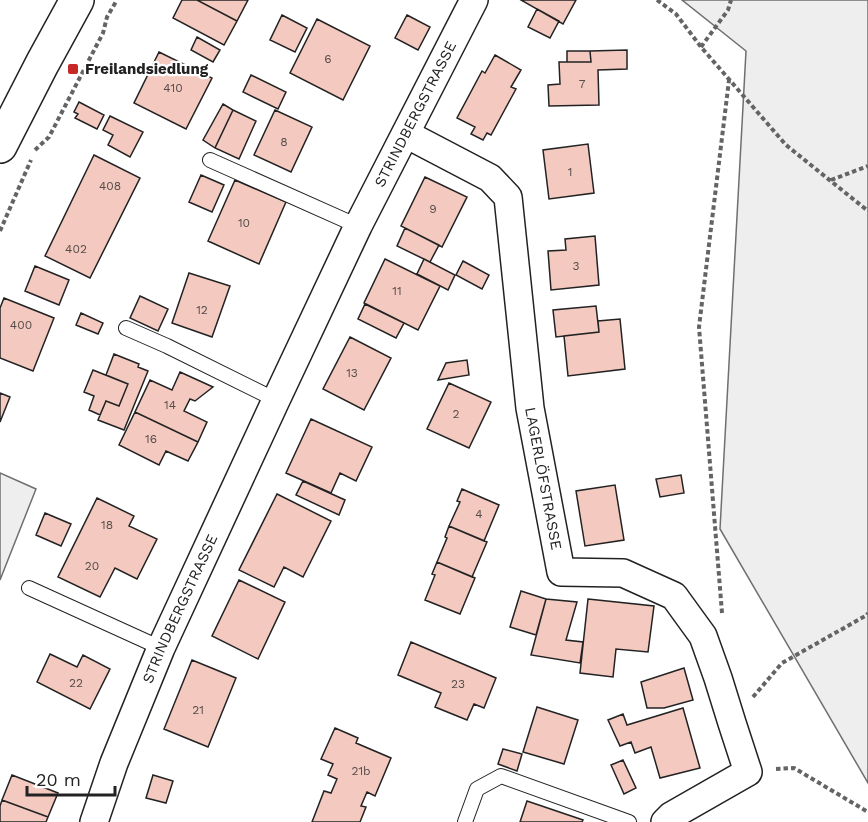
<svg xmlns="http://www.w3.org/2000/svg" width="868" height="822" font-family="'Work Sans',sans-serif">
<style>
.green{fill:#eee;stroke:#6f6f6f;stroke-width:1.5}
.building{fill:#f3c9c0;stroke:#222;stroke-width:1.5}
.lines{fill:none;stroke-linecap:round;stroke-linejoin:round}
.lane-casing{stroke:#222;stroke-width:16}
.street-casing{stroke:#222;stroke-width:30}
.secondary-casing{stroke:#222;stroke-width:36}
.path{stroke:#646464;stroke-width:4;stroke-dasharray:4.5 3;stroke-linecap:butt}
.lane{stroke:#fff;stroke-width:14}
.street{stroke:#fff;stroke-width:27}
.secondary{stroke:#fff;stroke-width:33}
.poi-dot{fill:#c62828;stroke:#fff;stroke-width:2}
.labels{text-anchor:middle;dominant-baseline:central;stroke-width:4.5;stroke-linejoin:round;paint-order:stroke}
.number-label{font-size:12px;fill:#564c4a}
.poi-label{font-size:15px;font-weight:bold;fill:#222;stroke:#fff;text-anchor:start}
.street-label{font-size:15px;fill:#222;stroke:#fff}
</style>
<rect width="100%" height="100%" fill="#fff"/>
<path class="green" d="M682 0H868V783L720 529 746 51Z
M0 473 36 489 0 580Z"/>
<path class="building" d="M182 0H197L237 21 224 45 173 18Z
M197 0H248L237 21Z
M521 0H576L563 24Z
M537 9 559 21 550 38 528 27Z
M282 15 307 28 295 52 270 40Z
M407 15 430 27 418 50 395 38Z
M317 19 370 46 343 100 290 73Z
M197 37 220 50 213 62 191 50Z
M627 50V69L598 70 599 105 549 106 548 85 560 84 559 62H591L590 51Z
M567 51H590L591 62H567Z
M159 52 212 78 186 129 134 103Z
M495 55 521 70 511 87 516 89 491 135 487 133 483 140 471 134 475 127 457 118 482 71 485 73Z
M251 75 286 92 278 109 243 92Z
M79 102 104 115 97 129 75 118 78 114 74 112Z
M223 104 233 110 215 148 203 140Z
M233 110 256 121 239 159 215 148Z
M275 110 312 127 291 172 254 155Z
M110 116 143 132 130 157 108 145 113 135 103 130Z
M588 144 594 193 549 199 543 150Z
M94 155 140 178 90 278 45 256Z
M201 175 224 185 212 212 189 202Z
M425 177 467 197 442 247 401 226Z
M235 180 286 202 259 264 208 241Z
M405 228 439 245 430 262 397 246Z
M595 236 599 285 551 290 548 251 566 250 565 239Z
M385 259 440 286 418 330 364 303Z
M424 259 455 275 448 290 417 274Z
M463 261 489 275 482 289 456 275Z
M35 266 69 280 59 305 25 291Z
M189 273 230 286 212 337 172 323Z
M140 296 168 309 158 331 130 318Z
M4 298 54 318 33 371 0 358V308Z
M365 304 404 323 396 338 358 319Z
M596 306 599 332 556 337 553 310Z
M81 313 103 323 98 334 76 325Z
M620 319 625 369 568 376 564 336 599 332 598 321Z
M350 337 391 358 364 410 323 389Z
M114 354 139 364 138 367 148 371 124 430 98 420 106 401 119 406 128 384 106 375Z
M467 360 469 375 438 380 446 363Z
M93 370 128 384 119 406 106 401 100 415 89 410 94 396 84 392Z
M180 372 213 387 195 401 190 399 184 411 207 422 198 442 135 412 150 380 172 390Z
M449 383 491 402 469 448 427 429Z
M0 393 10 397 0 422Z
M135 412 198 442 188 461 166 451 159 465 119 445Z
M311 419 372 447 356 481 340 473 331 493 286 473Z
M681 475 684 493 660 497 656 479Z
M303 481 345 500 339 515 296 495Z
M615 485 624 540 585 546 576 491Z
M462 489 499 505 484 541 449 526 460 502 457 501Z
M277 494 331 521 303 577 284 567 274 587 239 570Z
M97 498 134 516 129 526 157 539 137 579 115 568 100 597 58 577Z
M45 513 71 524 61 546 36 535Z
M449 526 487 542 472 577 437 562 447 538 445 537Z
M437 562 475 578 460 614 425 600 435 575 432 574Z
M239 580 285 602 258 659 212 636Z
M521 591 546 599 536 635 510 627Z
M546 599 577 602 566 640 583 642 580 663 531 655Z
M588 599 654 606 648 652 616 649 613 677 580 673Z
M411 642 496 678 484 708 474 704 467 720 435 707 441 693 398 675Z
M50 654 77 667 83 655 110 669 90 709 37 682Z
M192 660 236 678 208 747 164 729Z
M684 668 693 700 664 708H647L641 682Z
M537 707 578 720 564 764 523 752Z
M683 708 700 768 660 778 651 747 635 753 631 742 620 746 608 720 623 714 627 725Z
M335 728 358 738 356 743 391 758 375 796 367 792 361 806 366 807 360 822H312L324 791 331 793 337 779 328 775 333 764 321 759Z
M503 749 522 754 517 771 498 764Z
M623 760 636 788 624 794 611 765Z
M12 775 58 793 48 817 2 800Z
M153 775 173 781 166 803 146 798Z
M2 800 48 817 46 822H0V806Z
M527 801 583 820 582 822H520Z"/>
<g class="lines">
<defs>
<path id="lane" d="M210 160 358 226
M126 328 167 346 276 400
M29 588 161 648
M465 822 477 789 501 776 629 822"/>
<g id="street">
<path id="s1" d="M406 134 490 178 508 197 530 408 561 572 623 573 674 596 703 636 718 678 732 723 748 772 671 816 665 822"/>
<path id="s2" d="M94 822 114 763 161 648 276 400 358 226 474 0"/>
</g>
<path id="secondary" d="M0 146 42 64 77 0"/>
</defs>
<use href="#lane" class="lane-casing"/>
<use href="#street" class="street-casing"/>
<use href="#secondary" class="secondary-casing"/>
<path class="path" d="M657 0 676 14 701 47 786 145 868 211
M701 47 728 10 731 0
M35 150 49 137 103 33 107 17 117 0
M831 180 868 166
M0 231 31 160
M722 613 699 327 729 80
M753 697 782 663 867 615 868 613
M776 769 794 768 868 812"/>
<use href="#lane" class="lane"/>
<use href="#street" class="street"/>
<use href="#secondary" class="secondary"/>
</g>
<rect class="poi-dot" x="67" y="63" width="12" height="12" rx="3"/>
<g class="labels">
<g class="number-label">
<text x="328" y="59">6</text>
<text x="582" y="84">7</text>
<text x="173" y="88">410</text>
<text x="284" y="142">8</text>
<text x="570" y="172">1</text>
<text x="110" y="186">408</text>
<text x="433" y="209">9</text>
<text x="244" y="223">10</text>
<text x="76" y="249">402</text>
<text x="576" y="266">3</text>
<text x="397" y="291">11</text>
<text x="202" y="310">12</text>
<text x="21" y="325">400</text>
<text x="352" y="373">13</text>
<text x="170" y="405">14</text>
<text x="456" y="414">2</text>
<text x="151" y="439">16</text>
<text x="479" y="514">4</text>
<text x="107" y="525">18</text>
<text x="92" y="566">20</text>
<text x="76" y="683">22</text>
<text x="458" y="684">23</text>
<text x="198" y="710">21</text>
<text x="361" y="771">21b</text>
</g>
<g class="poi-label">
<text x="85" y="69">Freilandsiedlung</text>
</g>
<g class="street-label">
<text stroke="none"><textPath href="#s2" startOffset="778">STRINDBERGSTRASSE</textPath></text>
<text stroke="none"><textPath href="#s1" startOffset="405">LAGERLÖFSTRASSE</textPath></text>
<text stroke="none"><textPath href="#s2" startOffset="230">STRINDBERGSTRASSE</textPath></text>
</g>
</g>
<path d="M27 786v9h88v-9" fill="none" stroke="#222222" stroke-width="3"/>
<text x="36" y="786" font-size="18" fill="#222222" stroke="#ffffff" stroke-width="4.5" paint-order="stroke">20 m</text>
</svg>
